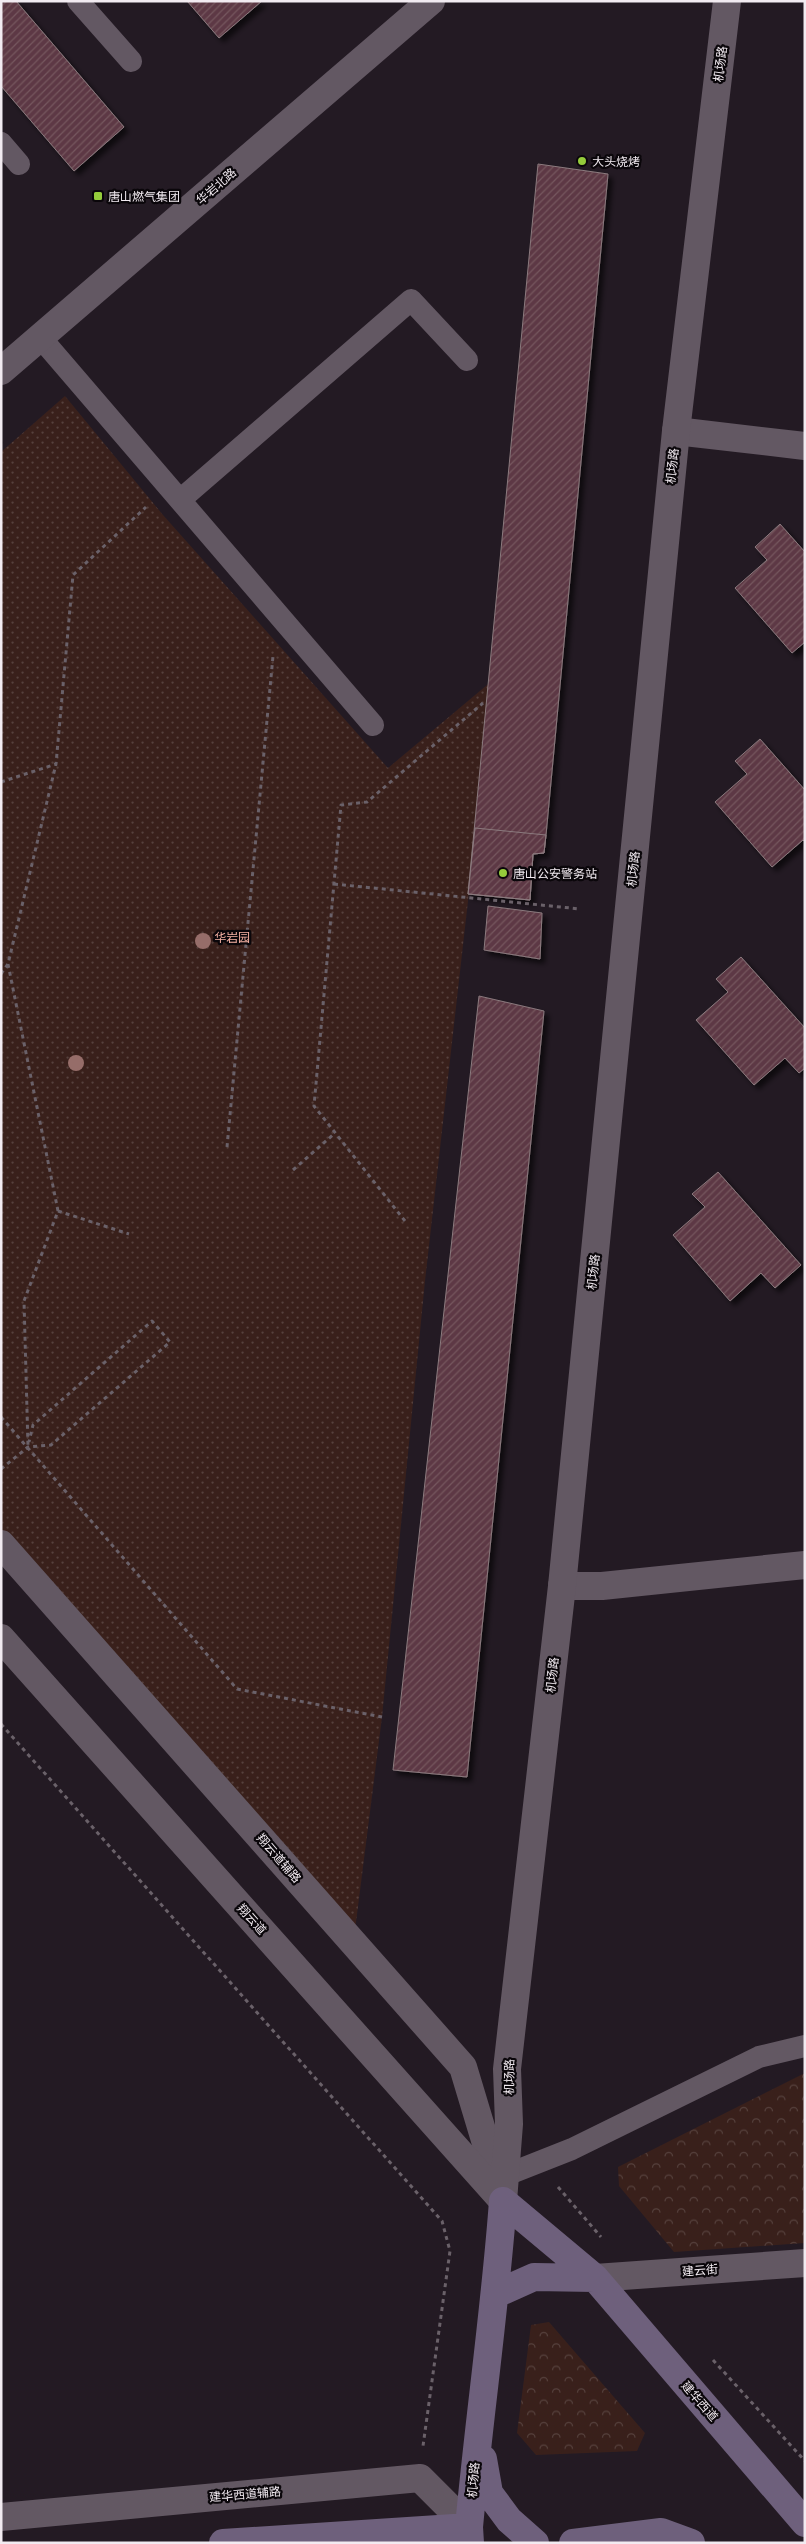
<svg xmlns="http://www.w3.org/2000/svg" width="806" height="2544" font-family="Inter,'Noto Sans SC',sans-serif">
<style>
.forest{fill:url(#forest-crowns)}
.park{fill:url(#park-dots)}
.building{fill:url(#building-hatch);stroke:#8b7a7e;filter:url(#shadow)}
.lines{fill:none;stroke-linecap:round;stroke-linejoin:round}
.path{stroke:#6a6169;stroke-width:3;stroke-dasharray:4 4;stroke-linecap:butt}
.service{stroke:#635863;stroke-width:22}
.minor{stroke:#635863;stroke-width:28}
.tertiary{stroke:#635863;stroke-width:28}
.secondary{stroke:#6e607c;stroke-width:28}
.tree{fill:#966d69}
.poi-dot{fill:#95cc3b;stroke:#0a060a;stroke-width:2}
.labels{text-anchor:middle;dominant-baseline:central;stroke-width:4.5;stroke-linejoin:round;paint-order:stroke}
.street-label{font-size:12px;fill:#f2ebf1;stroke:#0a060a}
.poi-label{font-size:12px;fill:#f2ebf1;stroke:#0a060a;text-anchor:start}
.park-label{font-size:12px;fill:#f5b1a3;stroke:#0a060a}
</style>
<defs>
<pattern id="forest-crowns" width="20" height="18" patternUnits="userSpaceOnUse" patternTransform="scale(1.25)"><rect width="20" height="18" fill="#39201b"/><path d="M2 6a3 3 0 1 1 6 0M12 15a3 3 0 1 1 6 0" fill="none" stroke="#56413d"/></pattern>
<pattern id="park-dots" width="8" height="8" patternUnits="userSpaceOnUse" patternTransform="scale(1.25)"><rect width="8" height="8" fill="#39201b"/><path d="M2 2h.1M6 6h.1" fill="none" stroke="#56413d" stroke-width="1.8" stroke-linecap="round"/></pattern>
<pattern id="building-hatch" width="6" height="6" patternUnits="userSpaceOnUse" patternTransform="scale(1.25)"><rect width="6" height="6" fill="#5d3944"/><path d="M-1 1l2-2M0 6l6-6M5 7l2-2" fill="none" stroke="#75565f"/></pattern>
<filter id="shadow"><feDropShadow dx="4.5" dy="4.5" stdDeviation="2.5" flood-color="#0009"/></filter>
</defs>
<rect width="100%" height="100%" fill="#231a23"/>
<path class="forest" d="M805 2073V2243L674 2252 619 2186 618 2167Z
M549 2322 645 2433 637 2451 536 2455 517 2433 531 2325Z"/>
<path class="park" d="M65 396 163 515 388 768 493 680 425 1281 382 1717 354 1938 1 1532V452Z"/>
<path class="building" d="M1 1H16L124 127 74 171 1 86Z
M187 1H262L219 38Z
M538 164 608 174 546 835 544 853 533 854 530 900 468 894Z
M780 524 805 552V642L792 653 735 588 767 560 755 547Z
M760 739 805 790V842L803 840 772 867 715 802 747 774 735 761Z
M475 828 546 835 544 853 533 854 530 900 468 894Z
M488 906 542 913 540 959 484 950Z
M741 957 805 1028V1068L799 1073 785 1058 754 1085 696 1020 728 992 716 979Z
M479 996 544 1011 467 1777 393 1770Z
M718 1172 801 1265 775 1288 761 1273 730 1301 673 1235 705 1207 692 1194Z"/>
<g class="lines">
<path class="path" d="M1 782 56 764
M334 884 580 909
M8 964 58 1211 24 1301 28 1447
M1 974 8 964 56 764 73 575 146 507
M227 1147 273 656
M293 1170 335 1133
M58 1211 129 1234
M405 1221 314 1106 341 805 367 802 483 703
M1 1417 237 1689 382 1717
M1 1469 28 1447 51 1445 170 1342 152 1321 33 1425 29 1442
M1 1724 442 2221 450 2251 423 2446
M558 2187 601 2237
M713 2360 805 2461"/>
<path class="service" d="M78 1 131 61
M1 143 19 164
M40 337 373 725
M180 500 411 300 467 360
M506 2175 572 2149 759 2057 805 2046"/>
<path class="minor" d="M676 431 805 446
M1 1544 463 2067 503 2200
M562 1586H602L805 1565
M595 2278 805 2263
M1 2517 420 2478 469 2527"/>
<path class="tertiary" d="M1 371 431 1
M1 1638 503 2201
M503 2201 509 2124 507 2069 562 1586 676 431 727 1"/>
<path class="secondary" d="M503 2201 595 2278 805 2523
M496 2294 534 2277 595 2278
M483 2459 489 2493 509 2520 535 2543
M223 2543 469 2527
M470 2543 469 2527C479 2418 495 2310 503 2201
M573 2543 661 2532 691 2543"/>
</g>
<g class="tree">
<circle cx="203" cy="941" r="8"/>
<circle cx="76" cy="1063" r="8"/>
</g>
<g class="poi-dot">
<circle cx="582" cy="161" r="5"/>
<rect x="93" y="191" width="10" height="10" rx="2.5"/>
<circle cx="503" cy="873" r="5"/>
</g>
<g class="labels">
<g class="street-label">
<text transform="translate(720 64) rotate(-83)">机场路</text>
<text transform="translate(216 186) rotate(-41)">华岩北路</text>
<text transform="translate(672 466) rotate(-84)">机场路</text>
<text transform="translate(633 869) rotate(-84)">机场路</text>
<text transform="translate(593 1272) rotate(-84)">机场路</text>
<text transform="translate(552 1675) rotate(-84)">机场路</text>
<text transform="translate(279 1858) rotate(49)">翔云道辅路</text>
<text transform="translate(252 1919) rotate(48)">翔云道</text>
<text transform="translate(509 2077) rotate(-89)">机场路</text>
<text transform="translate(700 2270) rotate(-4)">建云街</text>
<text transform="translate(700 2401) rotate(49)">建华西道</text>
<text transform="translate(473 2480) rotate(-85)">机场路</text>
<text transform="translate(245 2494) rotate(-5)">建华西道辅路</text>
</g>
<g class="poi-label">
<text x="592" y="161">大头烧烤</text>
<text x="108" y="196">唐山燃气集团</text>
<text x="513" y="873">唐山公安警务站</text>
</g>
<g class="park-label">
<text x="232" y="937">华岩园</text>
</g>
</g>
<rect width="806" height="2544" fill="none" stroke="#f2ebf1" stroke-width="5"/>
</svg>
